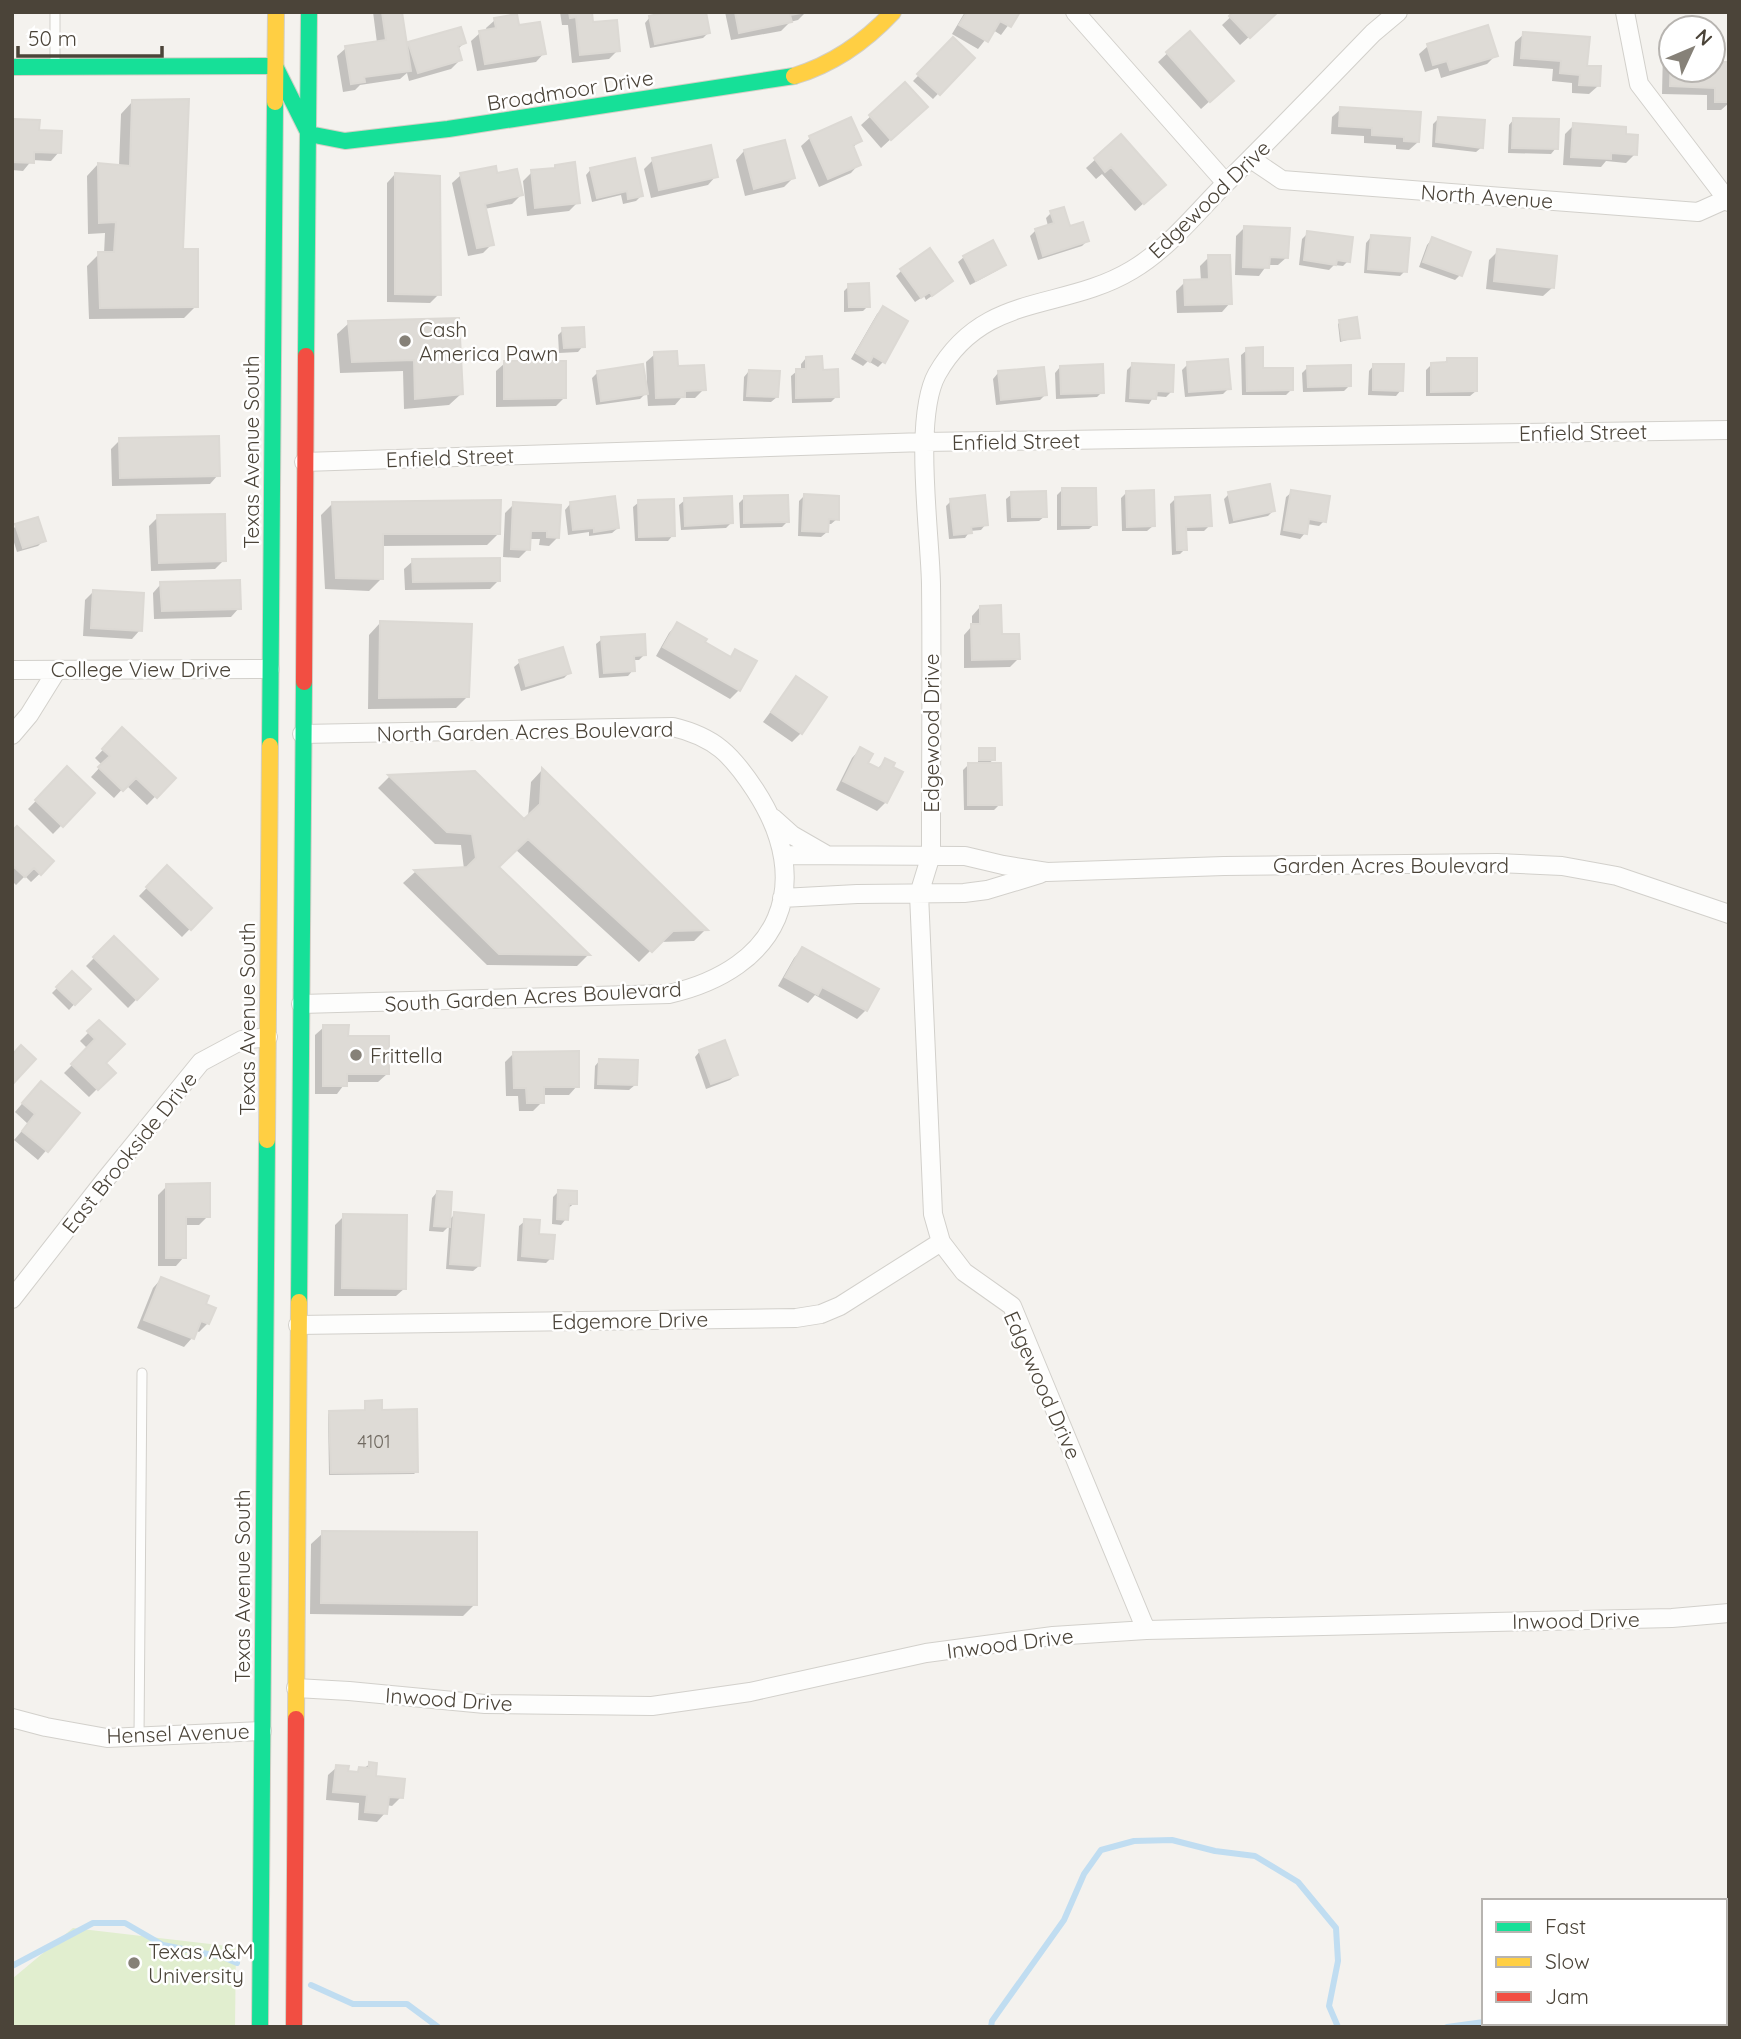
<svg xmlns="http://www.w3.org/2000/svg" width="1741" height="2039" font-family="Quicksand,sans-serif">
<style>
.green{fill:#e1eecf}
.shadow{fill:#0003}
.lines{fill:none;stroke-linecap:round;stroke-linejoin:round}
.stream{stroke:#c0ddf1;stroke-width:6}
.building{fill:#dedbd6;stroke:#dcd9d4;stroke-width:2}
.lane-casing{stroke:#d2d0cb;stroke-width:11}
.street-casing{stroke:#d2d0cb;stroke-width:20}
.fast-casing{stroke:#d3cfc5;stroke-width:18}
.slow-casing{stroke:#d3cfc5;stroke-width:18}
.jam-casing{stroke:#d3cfc5;stroke-width:18}
.lane{stroke:#fdfdfc;stroke-width:9}
.street{stroke:#fdfdfc;stroke-width:18}
.fast{stroke:#16e098;stroke-width:16}
.slow{stroke:#ffcf43;stroke-width:16}
.jam{stroke:#f24e42;stroke-width:16}
.poi-dot{fill:#868178;stroke:#fff;stroke-width:2.5}
.labels{text-anchor:middle;dominant-baseline:central;stroke-width:5;stroke-linejoin:round;paint-order:stroke}
.number-label{font-size:18px;fill:#706a61}
.street-label{font-size:21px;fill:#4b4439;stroke:#fff}
.poi-label{font-size:21px;fill:#4b4439;stroke:#fff;text-anchor:start}
</style>
<rect width="100%" height="100%" fill="#f4f2ee"/>
<path class="green" d="M73 1928 236 1947 235 2027H12V1979Z"/>
<path class="shadow" d="M373 12H400L406 47 409 43H464L457 50 460 60 451 69 409 81 407 73 400 79 360 85 355 90 343 92 337 56 346 48 377 43Z
M560 12H590L591 24 618 50 609 59 572 63 568 25H562Z
M725 12H806L798 20 790 22 781 31 731 40Z
M965 12H1018L1001 35 993 30 978 49 952 34Z
M1236 12H1276L1240 45 1222 25Z
M650 17 709 32 703 38 650 48 645 23Z
M495 20 544 53 536 62 477 71 471 41 480 33 487 32 486 28Z
M1189 33 1223 89 1201 109 1158 62Z
M1524 34 1586 67 1598 86 1589 94 1572 93V83L1552 81 1553 69 1513 66 1515 42Z
M953 40 972 58 933 99 913 81Z
M1671 42V70H1713V57L1714 63 1729 64V103L1721 110H1707V95L1662 94 1663 50Z
M1428 46 1496 55 1487 64 1441 78 1438 68 1425 72 1419 54Z
M905 85 917 115 881 148 861 125Z
M132 102 181 250 196 306 184 318 89 319 87 266 99 254H104L105 233 88 234 87 176 98 164 119 166 121 114Z
M1341 109 1418 142 1409 150 1396 149V145L1364 143V136L1331 134 1332 117Z
M1439 118 1482 147 1476 152 1432 147 1433 124Z
M1514 119 1556 148 1551 154 1508 153 1509 125Z
M850 120 860 141 852 148 859 164 851 173 819 187 801 146 810 138Z
M14 121 37 132 59 152 51 161 32 160 23 171 12 170Z
M1574 125 1624 136 1635 154 1626 163 1606 161 1601 167 1563 165 1565 134Z
M1121 136 1155 193 1135 211 1102 174 1096 179 1086 168Z
M744 151 793 178 784 187 745 196 736 160Z
M653 160 716 176 708 185 651 198 644 169Z
M556 166 578 202 569 211 527 216 523 181 532 172 552 170Z
M591 169 641 196 636 201 623 204 621 195 592 202 586 175Z
M395 174 439 294 430 303 387 302V183Z
M461 175 521 195 512 204 484 209 492 244 483 253 468 256 452 183Z
M1051 213 1068 228 1087 241 1082 246 1038 260 1030 236 1036 230 1048 226 1046 218Z
M1245 227 1287 257 1278 265H1267L1259 276 1235 275 1236 236Z
M1308 233 1348 261 1343 266 1334 265 1329 270 1299 265 1302 239Z
M1371 237 1405 271 1400 276 1364 273 1366 243Z
M1432 239 1460 275 1455 280 1419 267 1427 245Z
M1498 251 1552 288 1543 296 1486 289 1489 260Z
M964 257 1003 265 998 270 970 285 958 262Z
M1209 257 1230 303 1222 312 1177 313 1176 291 1185 282 1201 281 1200 266Z
M901 271 946 286 926 300 924 296 915 302 896 276Z
M849 286 868 306 863 311 844 312V291Z
M883 308V362L878 367 868 361 863 366 851 359 877 314Z
M457 320 461 394 449 405 404 409 403 371 340 373 337 334 349 323Z
M1340 322 1358 337 1340 342 1338 324Z
M563 330 583 346 578 352 559 353 558 335Z
M1247 350 1261 370 1292 389 1286 395H1242L1241 355Z
M655 354 704 389 695 398H681L675 405 648 406 647 392 640 399 596 405 592 378 598 372 647 383 646 362Z
M806 358 821 371 837 396 831 402 792 403 791 376 797 371H801V364Z
M1447 360 1476 391 1470 396H1426V370L1432 364H1443Z
M505 363 564 398 556 406 496 407V371Z
M1188 364 1229 388 1223 394 1185 397 1182 370Z
M1132 365 1172 391 1166 397 1154 396 1149 404 1125 402 1127 370Z
M1374 365 1401 390 1396 396 1368 395 1369 371Z
M1060 367 1102 392 1097 397 1056 399 1055 373Z
M1308 367 1349 386 1344 391 1303 392 1302 373Z
M749 371 777 397 771 402 743 401 744 377Z
M998 373 1045 395 1040 400 996 405 993 379Z
M120 440 218 475 210 484 112 486 111 449Z
M1062 490 1095 524 1089 529 1057 530V495Z
M1292 492 1324 521 1319 526 1307 524 1305 533 1300 539 1280 535 1286 497Z
M1126 493 1153 526 1147 531H1122L1121 498Z
M1012 494 1045 516 1039 521 1007 522 1006 499Z
M1229 494 1273 511 1268 516 1229 524 1224 499Z
M805 495 837 519 831 524H827V532L821 537 798 536 799 501Z
M745 497 787 522 782 527 740 528 739 503Z
M1175 499 1210 525 1204 531H1185V549L1180 554 1172 555 1170 504Z
M685 500 731 523 726 528 681 530 679 505Z
M951 501 986 524 981 530 970 531 965 538 949 539 946 506Z
M639 502 673 535 668 541H635L633 507Z
M333 503 499 533 487 545 381 546V579L369 591 325 589 321 515Z
M514 504 558 537 549 546 539 545 540 539H528V549L519 558 503 557 505 513Z
M570 504 618 528 612 533 589 536V532L568 535 565 510Z
M158 517 224 560 215 569 151 571 149 526Z
M16 526 44 540 38 546 17 552 12 536V530Z
M413 561 499 580 490 589 405 590 404 569Z
M161 584 239 608 231 617 154 619 153 593Z
M93 592 140 630 132 639 83 636 85 600Z
M980 607 1018 659 1010 667 964 668V635L972 626V616Z
M380 623 468 696 456 708 368 709 369 635Z
M677 624 729 658 735 651 739 690 730 699 656 656 669 633Z
M602 639 645 654 639 660H633V670L628 676 599 678 596 644Z
M520 662 569 673 564 678 521 691 514 667Z
M796 678 801 733 792 742 763 722Z
M122 730 173 778 147 805 126 785 114 798 91 777 102 765 95 758Z
M860 749 866 764 877 769 886 760V802L877 811 836 790 852 758Z
M980 750 993 760 988 764 1000 804 994 810H964L963 770 969 764H978V752Z
M67 769 93 793 53 834 28 809Z
M542 770 705 930 694 941 659 942 639 962 515 849 496 867 588 955 577 966 487 965 403 883 415 872 464 869 461 845 435 844 378 788 389 777 475 773 524 822 528 817 531 782Z
M12 833 52 862 31 882 25 876 16 885 12 881Z
M167 867 210 908 182 937 139 896Z
M114 938 156 979 128 1008 86 966Z
M802 949 866 1010 857 1019 815 995 808 1003 778 986 794 958Z
M72 973 88 989 69 1010 52 993Z
M99 1022 104 1063 113 1073 89 1097 64 1073 88 1049 80 1041Z
M324 1027 347 1038 387 1074 378 1082H346L337 1094H315V1035Z
M700 1051 736 1075 730 1080 706 1089 695 1057Z
M514 1053 577 1086 569 1095H542V1102L533 1111H519L518 1096H506L505 1062Z
M600 1060 635 1085 629 1090 594 1089 595 1066Z
M32 1092 77 1114 38 1160 14 1140 28 1124 15 1112Z
M167 1186 208 1216 199 1225H184V1257L176 1266H158V1195Z
M559 1191 575 1203 567 1209 566 1219 561 1225 552 1224 553 1197Z
M437 1192 449 1220 455 1214 479 1266 473 1271 446 1269 449 1226 443 1232 429 1231 432 1198Z
M344 1216 405 1288 396 1296H334L335 1225Z
M525 1221 551 1258 546 1263 517 1261 519 1226Z
M161 1279 208 1323 199 1332 195 1330 192 1338 184 1347 137 1328 153 1288Z
M366 1402 417 1471 414 1474 329 1475 328 1414 330 1412H364Z
M323 1533 475 1604 463 1616 310 1614 311 1544Z
M370 1764 374 1778 401 1797 392 1806 386 1805 385 1813 377 1822 358 1820 359 1803 326 1800 328 1775 337 1767 346 1773 355 1774Z"/>
<g class="lines">
<path class="stream" d="M12 1966 93 1923H125L163 1945 223 1957 237 1963
M311 1985 353 2004H407L438 2027
M1579 2023 1588 2027
M991 2027 992 2021 1064 1920 1084 1874 1101 1850 1134 1841 1172 1840 1215 1851 1255 1856 1298 1882 1336 1928 1338 1961 1329 2006 1338 2027
M1447 2027 1484 2022"/>
</g>
<path class="building" d="M382 12H402L411 71 364 77 365 82 351 84 345 46 386 40Z
M569 12H592L593 22 617 20 620 51 580 55 576 17 570 18Z
M667 12H706L710 33 655 44 649 16Z
M735 12H807L790 15 792 22 739 33Z
M967 12H1020L1011 27 1000 21 988 42 959 25Z
M1233 12H1278L1250 38 1229 16Z
M517 14 519 25 540 22 546 54 485 64 479 31 496 28 494 18Z
M1488 25 1498 56 1450 70 1447 61 1433 65 1427 44Z
M461 27 466 43 458 46 462 60 418 73 408 42Z
M1190 31 1234 81 1210 102 1166 52Z
M1523 32 1590 37 1587 66H1601L1600 86 1579 85 1580 75 1560 73 1561 61 1521 58Z
M953 37 975 58 940 95 917 74Z
M1671 51V70H1713V55L1716 56V62H1729V102H1715V88L1670 86Z
M905 82 928 107 891 140 869 115Z
M189 99 183 249H198V307L100 308 98 252H114L116 222 99 223 98 163 130 166 132 100Z
M1340 107 1421 112 1419 142 1404 141V137L1372 135V128L1339 126Z
M851 117 862 141 853 145 861 165 828 179 809 136Z
M1438 117 1485 120 1483 148 1436 142Z
M1513 118 1559 119 1558 149 1512 148Z
M13 119 40 120 39 130 62 131 61 153 34 152V163L12 162Z
M1573 123 1626 127V134L1638 135 1637 155 1611 153V159L1571 157Z
M1121 134 1166 185 1144 204 1111 167 1105 172 1094 158Z
M785 140 795 178 754 189 744 150Z
M711 145 718 177 659 190 652 158Z
M635 158 643 196 628 199 627 191 597 198 590 168Z
M575 162 580 203 535 208 531 170 555 168V165Z
M496 166 497 173 517 169 523 195 485 204 494 245 477 248 460 173Z
M395 173 440 176 441 295 395 294Z
M1064 207 1070 226 1083 222 1089 241 1043 256 1035 229 1054 223 1050 211Z
M1244 226 1290 228 1288 258 1270 257 1269 268 1243 267Z
M1307 231 1353 237 1350 262 1337 260 1336 265 1304 260Z
M1371 235 1410 238 1407 272 1368 269Z
M1432 237 1471 252 1462 276 1423 262Z
M993 240 1006 265 976 281 963 256Z
M930 248 953 281 932 296 930 292 921 298 900 269Z
M1497 249 1557 256 1554 288 1494 281Z
M1208 255H1230L1232 304 1185 305 1184 280 1209 279Z
M869 283 870 307H849L848 284Z
M883 306 908 321 885 363 873 356 870 362 856 353Z
M1357 317 1360 338 1342 340 1339 320Z
M459 318 463 394 415 399 414 360 352 362 348 321Z
M584 327 585 347 564 348 562 328Z
M1263 347V368H1293V390L1247 391 1246 348Z
M677 351 678 366 704 365 706 390 685 391V397L656 398 654 352Z
M822 356 823 370 838 369 839 397 796 398V369H806V357Z
M1447 358H1477V391L1431 392V363L1447 362Z
M1228 359 1231 389 1189 392 1187 362Z
M504 361H566V398L504 399Z
M1132 363 1174 365 1173 392 1157 391 1156 399 1130 398Z
M643 364 648 394 601 401 597 371Z
M1103 364 1104 393 1061 394 1060 366Z
M1373 364H1404L1403 391 1373 390Z
M1351 365V386L1308 387 1307 366Z
M1044 367 1047 395 1001 400 998 371Z
M749 370 780 371 778 397 747 396Z
M219 436 220 476 120 478 119 438Z
M1270 484 1275 511 1234 520 1228 492Z
M1062 488H1096L1097 525H1062Z
M1154 490 1155 526 1127 527 1126 491Z
M1291 490 1330 496 1326 522 1309 519 1307 534 1284 530Z
M1046 491 1047 517H1012L1011 492Z
M804 494 839 496V520L829 519 828 532 802 531Z
M788 495 789 522 744 523V496Z
M985 495 988 525 971 527 972 533 954 535 950 499Z
M1210 495 1212 526 1186 527 1187 550H1177L1175 497Z
M615 496 619 528 594 532V528L573 530 570 502Z
M732 496 733 523 685 526 684 498Z
M674 499 675 536 639 537 638 500Z
M501 500 500 534H383V579L336 578 332 502Z
M513 502 561 505 559 538 547 537V531H531L530 550 511 549Z
M225 514 226 561 159 563 157 515Z
M38 517 46 541 23 548 15 524Z
M500 558V581L413 582 412 559Z
M240 580 241 609 162 611 160 582Z
M93 590 144 593 142 631 91 628Z
M1001 605 1002 634H1019L1020 659 972 660 971 624H980V606Z
M380 621 472 624 469 697 379 698Z
M677 622 707 639 705 642 731 657 735 649 757 661 740 691 663 647Z
M645 634 646 655 634 656 635 671 604 673 601 637Z
M563 647 571 673 526 686 519 660Z
M796 676 827 697 802 734 771 712Z
M122 727 176 778 157 798 136 778 123 791 98 767 110 756 102 749Z
M860 747 873 754 868 763 880 769 885 758 895 763 893 767 903 772 887 803 843 781Z
M979 748H995V760H979Z
M968 763H1001L1002 805H968Z
M67 766 95 793 63 827 35 800Z
M542 768 708 930 673 931 652 952 528 839 499 867 590 955 499 954 414 870 467 867 476 858 472 834 447 832 388 775 475 771 524 819 540 804Z
M17 826 54 861 41 875 34 868 25 877 14 867 12 869V831Z
M167 865 212 908 191 930 146 887Z
M114 936 158 979 137 1000 93 957Z
M802 947 879 989 867 1011 822 987 818 995 785 977Z
M72 971 91 989 75 1005 56 987Z
M99 1020 125 1044 106 1063 116 1073 98 1090 71 1064 95 1039 87 1031Z
M323 1025H349L348 1036H389V1074H347V1086H323Z
M725 1040 738 1075 711 1084 699 1050Z
M21 1045 36 1059 12 1085V1055Z
M579 1051V1087H544V1103H527L526 1088H514L513 1052Z
M599 1059 638 1060 637 1085 598 1084Z
M41 1081 80 1113 48 1152 22 1131 35 1114 22 1103Z
M210 1183V1217H186V1258H166V1184Z
M558 1190 577 1191V1204H569L568 1220 557 1219Z
M437 1191 452 1192 450 1227 434 1226Z
M454 1212 484 1215 480 1266 450 1264Z
M343 1214 407 1215 406 1289 342 1288Z
M524 1219 540 1220 539 1234 555 1235 553 1259 522 1256Z
M161 1277 209 1296 206 1304 216 1308 209 1324 201 1321 194 1339 144 1320Z
M382 1400V1410L417 1409 418 1472 331 1473 329 1411 365 1410V1401Z
M322 1531 477 1532V1605L321 1603Z
M369 1762 377 1763 376 1776 405 1779 403 1798 389 1797 387 1814 365 1812 367 1795 333 1792 336 1765 349 1766 348 1771 358 1772 359 1767 369 1768Z"/>
<g class="lines">
<defs>
<path id="lane" d="M55 66V12
M139 1737 142 1373"/>
<path id="street" d="M1075 12 1226 183
M1625 12 1639 84 1729 202
M1251 159 1282 180 1698 212 1727 199
M304 462 925 442 1729 430
M12 670 270 669
M12 735 29 715 57 670
M773 818 792 835 825 854
M783 855 965 856 1003 865 1047 872 1224 866 1497 863 1562 866 1617 876 1729 914
M782 898 857 894 964 893 987 890 1040 874
M301 1004 669 994C779 969 817 885 755 790 732 755 715 737 673 727L302 734
M12 1299 105 1180 201 1062 242 1040 268 1037
M298 1325 796 1318 821 1314 840 1306 941 1242
M1146 1630 1012 1306 964 1272 941 1242 933 1214 919 894 931 855V833C931 750 932 667 931 584 930 532 913 417 937 374 984 291 1062 312 1132 270 1169 248 1195 214 1225 184 1275 134 1324 84 1373 33L1398 12
M296 1688 349 1691 485 1704 652 1706 750 1692 926 1653 1053 1636 1146 1630 1672 1618 1729 1613
M12 1718 46 1727 107 1738 262 1731"/>
<path id="fast" d="M12 67 275 66 309 134 345 141 448 129 794 76
M306 356 309 12
M270 746 275 102
M299 1302 304 682
M260 2027 267 1140"/>
<path id="slow" d="M794 76C834 64 865 42 893 12
M275 102 276 12
M267 1140 270 746
M296 1719 299 1302"/>
<path id="jam" d="M304 682 306 356
M294 2027 296 1719"/>
</defs>
<use href="#lane" class="lane-casing"/>
<use href="#street" class="street-casing"/>
<use href="#fast" class="fast-casing"/>
<use href="#slow" class="slow-casing"/>
<use href="#jam" class="jam-casing"/>
<use href="#lane" class="lane"/>
<use href="#street" class="street"/>
<use href="#fast" class="fast"/>
<use href="#slow" class="slow"/>
<use href="#jam" class="jam"/>
</g>
<g class="poi-dot">
<circle cx="405" cy="341" r="7"/>
<circle cx="356" cy="1055" r="7"/>
<circle cx="134" cy="1963" r="7"/>
</g>
<g class="labels">
<g class="number-label">
<text x="374" y="1441">4101</text>
</g>
<g class="street-label">
<text transform="translate(570 90) rotate(-9)">Broadmoor Drive</text>
<text transform="translate(1487 196) rotate(4)">North Avenue</text>
<text transform="translate(1209 199) rotate(-44)">Edgewood Drive</text>
<text transform="translate(1583 432) rotate(-1)">Enfield Street</text>
<text transform="translate(1016 441) rotate(-1)">Enfield Street</text>
<text transform="translate(251 452) rotate(-90)">Texas Avenue South</text>
<text transform="translate(450 457) rotate(-2)">Enfield Street</text>
<text x="141" y="669">College View Drive</text>
<text transform="translate(525 731) rotate(-1)">North Garden Acres Boulevard</text>
<text transform="translate(931 733) rotate(-90)">Edgewood Drive</text>
<text x="1391" y="865">Garden Acres Boulevard</text>
<text transform="translate(533 996) rotate(-3)">South Garden Acres Boulevard</text>
<text transform="translate(247 1019) rotate(-90)">Texas Avenue South</text>
<text transform="translate(129 1152) rotate(-51)">East Brookside Drive</text>
<text transform="translate(630 1320) rotate(-1)">Edgemore Drive</text>
<text transform="translate(1043 1385) rotate(66)">Edgewood Drive</text>
<text transform="translate(242 1586) rotate(-90)">Texas Avenue South</text>
<text transform="translate(1576 1620) rotate(-1)">Inwood Drive</text>
<text transform="translate(1010 1643) rotate(-7)">Inwood Drive</text>
<text transform="translate(449 1699) rotate(4)">Inwood Drive</text>
<text transform="translate(178 1733) rotate(-2)">Hensel Avenue</text>
</g>
<g class="poi-label">
<text x="419" y="329">Cash<tspan x="419" dy="24">America Pawn</tspan></text>
<text x="370" y="1055">Frittella</text>
<text x="148" y="1951">Texas A&amp;M<tspan x="148" dy="24">University</tspan></text>
</g>
</g>
<rect width="1741" height="2039" fill="none" stroke="#4b4439" stroke-width="28"/>
<rect x="1482" y="1899" width="245" height="126" fill="#ffffff" stroke="#b7b4b0" stroke-width="2"/>
<rect x="1496" y="1922" width="35" height="10" fill="#16e098" stroke="#b7b4b0" stroke-width="2"/>
<text x="1545" y="1934" font-size="21" fill="#4b4439">Fast</text>
<rect x="1496" y="1957" width="35" height="10" fill="#ffcf43" stroke="#b7b4b0" stroke-width="2"/>
<text x="1545" y="1969" font-size="21" fill="#4b4439">Slow</text>
<rect x="1496" y="1992" width="35" height="10" fill="#f24e42" stroke="#b7b4b0" stroke-width="2"/>
<text x="1545" y="2004" font-size="21" fill="#4b4439">Jam</text>
<g transform="translate(1692 49) rotate(46)"><circle r="33" fill="#ffffff" stroke="#b7b4b0" stroke-width="2"/>
<path d="M0-5L12 26L0 18L-12 26Z" fill="#868178"/>
<text y="-10" font-size="19" font-weight="bold" text-anchor="middle" fill="#4b4439">N</text>
</g>
<path d="M18 46v10h144v-10" fill="none" stroke="#4b4439" stroke-width="3.5"/>
<text x="28" y="46" font-size="21" fill="#4b4439" stroke="#ffffff" stroke-width="5" paint-order="stroke">50 m</text>
</svg>
